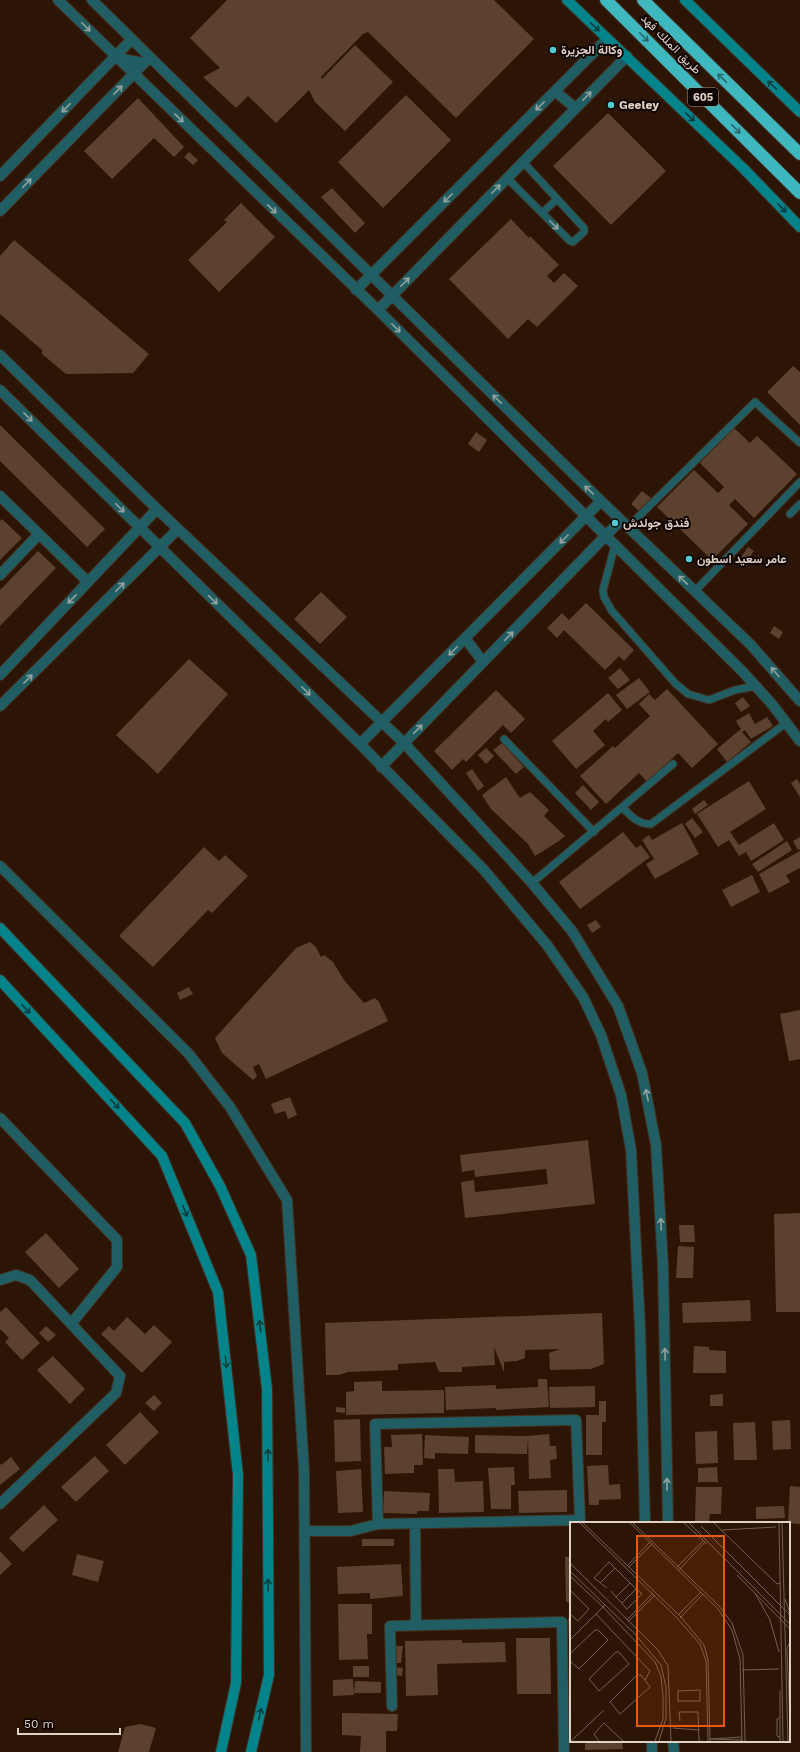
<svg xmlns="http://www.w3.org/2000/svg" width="800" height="1752" font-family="'Work Sans',Vazirmatn,sans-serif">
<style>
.building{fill:#5c412f}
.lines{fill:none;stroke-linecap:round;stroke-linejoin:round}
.lane-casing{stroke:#452f1f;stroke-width:9}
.street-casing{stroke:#452f1f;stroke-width:12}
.secondary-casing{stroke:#452f1f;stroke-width:12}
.highway-casing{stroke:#452f1f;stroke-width:14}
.lane{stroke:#205e63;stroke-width:7}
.street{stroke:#205e63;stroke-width:10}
.secondary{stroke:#03848b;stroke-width:10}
.highway{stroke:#3fb7bf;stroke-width:12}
.oneway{stroke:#94a29e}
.oneway2{stroke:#083e3f}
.oneway3{stroke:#28666a}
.poi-dot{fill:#51ccd4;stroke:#0d0401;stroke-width:1.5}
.labels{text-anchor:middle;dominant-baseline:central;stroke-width:4;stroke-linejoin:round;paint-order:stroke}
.shield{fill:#0d0401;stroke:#a1938b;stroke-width:1}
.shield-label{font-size:11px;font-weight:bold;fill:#e1d0c6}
.street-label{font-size:12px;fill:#e1d0c6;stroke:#0d0401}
.poi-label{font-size:12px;font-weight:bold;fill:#e1d0c6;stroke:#0d0401;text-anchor:start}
.inset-road{fill:none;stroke:#746052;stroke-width:1}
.view{fill:#e8590c;fill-opacity:0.15;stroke:#e8590c;stroke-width:2}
.inset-edge{fill:none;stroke:#e1d0c6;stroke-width:2}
</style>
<rect width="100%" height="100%" fill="#2c1504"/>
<path class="building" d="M227 0H494L534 39 456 118 368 32 363 34 321 77 322 79 355 45 393 82 345 131 315 102 309 90 276 123 248 96 236 108 203 77 220 68 190 38Z
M406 95 451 140 383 208 338 162Z
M138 98 184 147 174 157 154 138 112 179 84 151Z
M608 113 666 171 611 225 553 166Z
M189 152 198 160 193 165 184 157Z
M332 188 365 223 355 233 321 197Z
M241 203 275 237 219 292 188 260 227 222 224 220Z
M511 219 529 238 530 236 559 265 547 276 554 283 564 273 578 286 537 327 528 319 508 339 449 279Z
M14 240 149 354 133 373 66 374 42 354V350L0 314V256Z
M793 366 800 372V425L767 392Z
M0 425 105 529 87 547 0 461Z
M734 428 750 443 757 436 797 474 754 518 735 499 729 505 748 524 712 560 657 507 694 470 718 493 724 487 700 463Z
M476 432 487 440 479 452 468 444Z
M642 491 651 498 639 511 631 504Z
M2 519 22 538 0 560V521Z
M748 547 754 551 747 561 741 557Z
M38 551 56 568 0 626V590Z
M321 592 347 617 320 644 294 619Z
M586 603 634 650 624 661 619 656 605 670 564 630 557 638 547 628 562 613 569 620Z
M774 626 783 632 779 639 770 633Z
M189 659 228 694 158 774 116 735Z
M620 668 630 680 618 689 608 678Z
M639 678 650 692 627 709 616 695Z
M667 689 718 744 692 768 678 753 647 782 639 773 606 804 580 776 613 746 615 748 650 716 639 704 649 694 655 700Z
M496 690 525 719 511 733 503 725 466 762 463 759 452 770 434 751Z
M608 693 622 710 608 722 606 719 593 731 605 745 576 769 552 741Z
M743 697 750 706 741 712 735 703Z
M749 713 755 724 767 717 773 726 751 739 745 730 742 732 751 742 727 762 717 749 741 729 736 721Z
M502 743 524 767 516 774 493 750Z
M486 748 494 756 486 764 478 755Z
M472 769 484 786 478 791 466 773Z
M506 777 520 798 530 792 549 810 544 816 565 836 559 841 535 856 528 844 491 809 482 795Z
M797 779 800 784V797L791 783Z
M749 781 766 809 730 832 739 845 774 823 784 840 751 861 746 852 739 856 729 840 718 847 697 814Z
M583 785 599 802 591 810 575 793Z
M704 800 708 805 695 814 692 809Z
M692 818 703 832 695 838 685 824Z
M682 823 699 854 655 879 646 864 654 859 642 840 649 835 652 840Z
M623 832 636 848 641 845 650 857 580 909 559 882Z
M800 837V849L798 850 793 841Z
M787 841 792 850 758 872 752 864Z
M204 847 219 861 225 855 248 876 212 913 208 910 153 967 119 936Z
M800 851V868L786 875 790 882 769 893 759 874Z
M752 875 760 892 731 907 722 890Z
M596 920 601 927 592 933 587 925Z
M310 942 316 947 321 957 324 955 333 962 344 980 364 1003 375 998 379 1002 388 1021 266 1079 259 1064 253 1067 257 1076 253 1080 222 1053 215 1038 296 948Z
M189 987 193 994 180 1000 177 993Z
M800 1010V1059L789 1061 780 1014Z
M290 1097 297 1115 288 1119 285 1111 275 1114 271 1104Z
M588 1140 595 1204 465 1218 461 1182 474 1180 475 1192 548 1184 546 1169 475 1177 474 1170 462 1172 460 1155Z
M800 1213V1312H776L774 1214Z
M679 1225H694L695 1242H680Z
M46 1233 79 1269 59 1288 25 1252Z
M678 1246 694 1247 693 1278H676Z
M750 1300 751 1321 683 1323 682 1303Z
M6 1307 40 1343 22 1360 5 1342 9 1338 0 1329V1312Z
M602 1313 604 1364 591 1369 550 1370 549 1353 560 1349 525 1350V1358L517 1361 504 1362V1372L494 1347 495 1365 462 1367V1372H439L435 1362 398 1364V1370L348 1372 339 1375H326L325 1323Z
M127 1317 145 1334 154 1325 172 1342 142 1373 101 1334 109 1326 114 1331Z
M46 1326 56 1335 48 1342 39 1333Z
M694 1346 709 1347V1350L726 1351V1373H693Z
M53 1356 85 1389 70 1404 37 1370Z
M538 1379H547L549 1407 496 1410V1408L446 1410 445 1387 496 1385V1389L538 1387Z
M382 1381V1391L444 1390V1413L346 1415V1392L354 1391V1382Z
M595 1386V1407L550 1408 549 1387Z
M723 1394V1406H710V1395Z
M154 1395 162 1403 154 1411 145 1403Z
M599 1401H606V1422H602V1455H586V1415H599Z
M336 1407 345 1408V1413L336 1412Z
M140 1412 159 1432 125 1465 106 1445Z
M360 1419 361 1461 335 1462 334 1420Z
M790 1420 791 1449 773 1450 772 1421Z
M755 1422 757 1460H734L733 1423Z
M717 1431 718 1463 696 1464 695 1432Z
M422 1434 423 1465H414V1473L385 1474 384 1447H392L391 1435Z
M549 1434 550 1446H556L557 1459 550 1460 551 1478 529 1479 528 1438 527 1454 475 1453V1435L527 1436Z
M425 1435 469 1437 468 1454 435 1453V1459L424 1458Z
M95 1456 109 1471 76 1502 61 1487Z
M11 1457 20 1469 0 1485V1463L1 1465Z
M608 1465 609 1485 620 1484 621 1499 599 1500V1505H589L587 1466Z
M514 1467 515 1485H511V1509H491L488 1468Z
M717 1467 718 1482H698V1468Z
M361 1469 363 1512 338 1513 336 1471Z
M438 1469H454L455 1482 483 1481 484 1512 439 1513Z
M790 1486 800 1487V1524L788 1523Z
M696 1487H722L721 1514H710L709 1521H695Z
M567 1490V1512L519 1513 518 1491Z
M384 1491 430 1493 429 1511H417V1514L383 1513Z
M44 1505 58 1520 23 1552 9 1538Z
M784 1506 785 1518 756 1519V1507Z
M362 1539H394V1546H362Z
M0 1551 12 1564 0 1575Z
M77 1554 104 1561 98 1582 72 1575Z
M565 1557H571V1602H566Z
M401 1564 403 1596 370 1599V1593L338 1594 337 1567Z
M338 1604H372V1634H367L368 1659 339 1660Z
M568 1618H571V1667L570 1668Z
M516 1638H550L551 1694H517Z
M462 1640V1643L505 1642 506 1662 437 1664 438 1695 406 1696 405 1641Z
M395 1646H403L401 1663H394Z
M353 1666H369V1677H353Z
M395 1667 403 1668 402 1676 394 1675Z
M353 1679 354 1695 333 1696V1680Z
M355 1681 381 1682V1693H354Z
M342 1713 398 1714 397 1731H386V1752H360L361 1736 342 1735Z
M141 1724 156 1728 149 1752H118L125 1727Z
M585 1741H622L623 1749 585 1750Z"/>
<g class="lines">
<defs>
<path id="lane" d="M507 178 570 241 573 242 584 232V228L523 162
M542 213 557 199
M790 514 800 504
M628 527 755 402 800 443
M615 545 603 590 604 597 612 611 675 683 688 694 709 700 735 690 756 686
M695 591 800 482
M504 739 594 832
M623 808C632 817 638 824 651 824L786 723
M532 883 673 764"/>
<path id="street" d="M58 0 378 310 742 671 771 703 800 741
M92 0 601 501 751 645 800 701
M117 58 144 63
M555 91 575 108
M0 176 132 39
M0 211 150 57
M356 290 607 39
M378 310 627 56
M0 355 157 509 404 743 532 883 572 931 618 1006 642 1073 656 1145 663 1265 668 1523
M0 390 360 744 484 870 547 945 583 997 601 1035 621 1095 631 1150 640 1327 645 1523
M0 496 39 534 0 575
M39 534 88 582
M465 638 483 662
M0 675 157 509
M0 706 178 529
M360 744 601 501
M381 767 621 520
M0 866 188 1053 230 1107 287 1200 304 1470 306 1752
M0 1118 117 1240V1267L71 1324
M0 1280 16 1275 30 1280 120 1376 116 1393 0 1504
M576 1420 580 1520 378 1524 375 1424Z
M415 1524 416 1625
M304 1531H351L378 1524
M392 1706 390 1626 562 1622 564 1752
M652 1741V1752
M673 1741 674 1752"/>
<path id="secondary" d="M567 0 744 169 800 227
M685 0 800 112
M0 928 185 1123 220 1186 251 1255 267 1389 269 1675 251 1752
M0 980 162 1156 218 1292 238 1475 236 1683 221 1752"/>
<path id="highway" d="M606 0 800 193
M643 0 800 154"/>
</defs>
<use href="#lane" class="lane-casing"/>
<use href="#street" class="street-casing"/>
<use href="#secondary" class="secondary-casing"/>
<use href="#highway" class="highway-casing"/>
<use href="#lane" class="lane"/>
<use href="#street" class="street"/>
<use href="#secondary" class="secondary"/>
<use href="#highway" class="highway"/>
</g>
<defs><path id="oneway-shaft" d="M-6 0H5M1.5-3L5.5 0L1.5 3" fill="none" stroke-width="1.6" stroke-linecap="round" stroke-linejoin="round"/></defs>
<g class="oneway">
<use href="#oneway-shaft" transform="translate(86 27) rotate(45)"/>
<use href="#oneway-shaft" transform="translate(118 90) rotate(-46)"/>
<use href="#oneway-shaft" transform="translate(587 96) rotate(-45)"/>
<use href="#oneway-shaft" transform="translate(540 106) rotate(135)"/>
<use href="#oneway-shaft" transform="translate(66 108) rotate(134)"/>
<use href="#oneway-shaft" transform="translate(179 118) rotate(44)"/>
<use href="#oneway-shaft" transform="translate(27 183) rotate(-46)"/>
<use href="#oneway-shaft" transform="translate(496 189) rotate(-45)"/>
<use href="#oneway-shaft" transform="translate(448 198) rotate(135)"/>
<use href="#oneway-shaft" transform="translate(272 209) rotate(44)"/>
<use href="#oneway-shaft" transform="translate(554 225) rotate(45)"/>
<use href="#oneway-shaft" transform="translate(405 282) rotate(-45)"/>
<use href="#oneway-shaft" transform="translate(396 328) rotate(45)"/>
<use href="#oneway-shaft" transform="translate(497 399) rotate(-136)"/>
<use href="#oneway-shaft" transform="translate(28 417) rotate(45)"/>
<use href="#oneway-shaft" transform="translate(589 490) rotate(-136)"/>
<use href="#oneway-shaft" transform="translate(120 508) rotate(45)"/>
<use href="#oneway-shaft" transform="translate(564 539) rotate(135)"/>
<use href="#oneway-shaft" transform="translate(683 580) rotate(-136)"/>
<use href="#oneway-shaft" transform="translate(120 587) rotate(-45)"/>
<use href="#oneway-shaft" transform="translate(72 599) rotate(134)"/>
<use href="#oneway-shaft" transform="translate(213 600) rotate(44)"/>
<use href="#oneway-shaft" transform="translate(509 636) rotate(-46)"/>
<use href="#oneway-shaft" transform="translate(453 651) rotate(135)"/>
<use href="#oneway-shaft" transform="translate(775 672) rotate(-131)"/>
<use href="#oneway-shaft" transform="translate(28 679) rotate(-45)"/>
<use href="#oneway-shaft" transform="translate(306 691) rotate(45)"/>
<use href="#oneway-shaft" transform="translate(418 729) rotate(-46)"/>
<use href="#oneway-shaft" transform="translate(647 1095) rotate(-101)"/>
<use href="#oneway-shaft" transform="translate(661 1224) rotate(-93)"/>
<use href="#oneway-shaft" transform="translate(665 1354) rotate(-91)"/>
<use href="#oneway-shaft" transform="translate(667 1484) rotate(-91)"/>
</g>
<g class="oneway2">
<use href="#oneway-shaft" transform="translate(595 27) rotate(44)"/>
<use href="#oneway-shaft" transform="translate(772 85) rotate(-136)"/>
<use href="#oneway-shaft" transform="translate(690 117) rotate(44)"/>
<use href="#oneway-shaft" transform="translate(782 208) rotate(46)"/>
<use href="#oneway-shaft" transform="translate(26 1009) rotate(47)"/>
<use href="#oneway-shaft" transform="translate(115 1104) rotate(47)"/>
<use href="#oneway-shaft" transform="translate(185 1211) rotate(68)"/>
<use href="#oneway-shaft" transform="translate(260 1326) rotate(-97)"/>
<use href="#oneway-shaft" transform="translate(226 1362) rotate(84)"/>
<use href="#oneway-shaft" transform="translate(268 1455) rotate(-90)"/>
<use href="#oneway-shaft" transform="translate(268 1585) rotate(-90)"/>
<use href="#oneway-shaft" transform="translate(260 1714) rotate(-77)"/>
</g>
<g class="oneway3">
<use href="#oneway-shaft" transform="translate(644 37) rotate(45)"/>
<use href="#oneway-shaft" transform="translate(722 78) rotate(-136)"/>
<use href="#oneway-shaft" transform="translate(736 129) rotate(45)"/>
</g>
<g class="poi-dot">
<circle cx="553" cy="50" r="4"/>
<circle cx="611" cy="105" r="4"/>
<circle cx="615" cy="523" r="4"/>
<circle cx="689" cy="559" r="4"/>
</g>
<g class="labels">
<rect class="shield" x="688" y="88" width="30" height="18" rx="3"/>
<g class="shield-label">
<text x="703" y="97">605</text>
</g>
<g class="street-label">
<text transform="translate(671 44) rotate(45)">طريق الملك فهد</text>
</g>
<g class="poi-label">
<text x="561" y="50">وكالة الجزيرة</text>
<text x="619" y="105">Geeley</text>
<text x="623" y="523">فندق جولدش</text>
<text x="697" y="559">عامر سعيد اسطون</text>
</g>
</g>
<g transform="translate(570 1522)">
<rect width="220" height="220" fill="#2c1504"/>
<path class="inset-road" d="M10 1 106 95 130 122 136 139 138 219M13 1 111 95 134 123 138 138 140 219M60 1 148 87 162 108 170 137 172 219M63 1 149 84 162 101 173 133 175 219M114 1 137 22M119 1 220 102M144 1 207 62 210 61M209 1 213 219M212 1 218 219M131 4 220 93M152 8 206 5M0 41 88 128 98 144 101 219M57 44 80 20M59 45 82 22M107 45 133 19M109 48 135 20M0 49 65 112 91 143 96 165V196L89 219M167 53 220 107M0 54 33 85 85 140 91 154 93 174V197L85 219M30 61 45 46M37 66 24 56 39 40 60 61 46 75 41 69M0 68 19 87 8 99 0 92M185 71 200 98 209 130M46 75 57 87 72 72 60 61M215 77 220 91M52 81 66 67M26 92 80 149 75 158M109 92 131 70M110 96 133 72M57 98 83 71M58 100 85 73M0 118 35 83M220 120 217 126 220 200M46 130H49L59 142 29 169 19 157ZM0 132 25 108H28L38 118 9 147 0 139M172 148 209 147M67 153H71L80 165 50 192 40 180ZM130 168V179H108V169ZM210 169V219M209 196 207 197V214L210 215M110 199 109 190H128L129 219M103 206 129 208M140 217 172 215M141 217 173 218M1 219 34 188M29 219 24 212 34 201 53 219"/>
<path class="view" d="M67 14H154V204H67Z"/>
<rect width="220" height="220" class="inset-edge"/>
</g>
<path d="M18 1728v6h102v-6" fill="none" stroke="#e1d0c6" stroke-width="2"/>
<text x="24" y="1728" font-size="12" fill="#e1d0c6" stroke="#0d0401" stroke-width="3" paint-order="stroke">50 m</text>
</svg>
